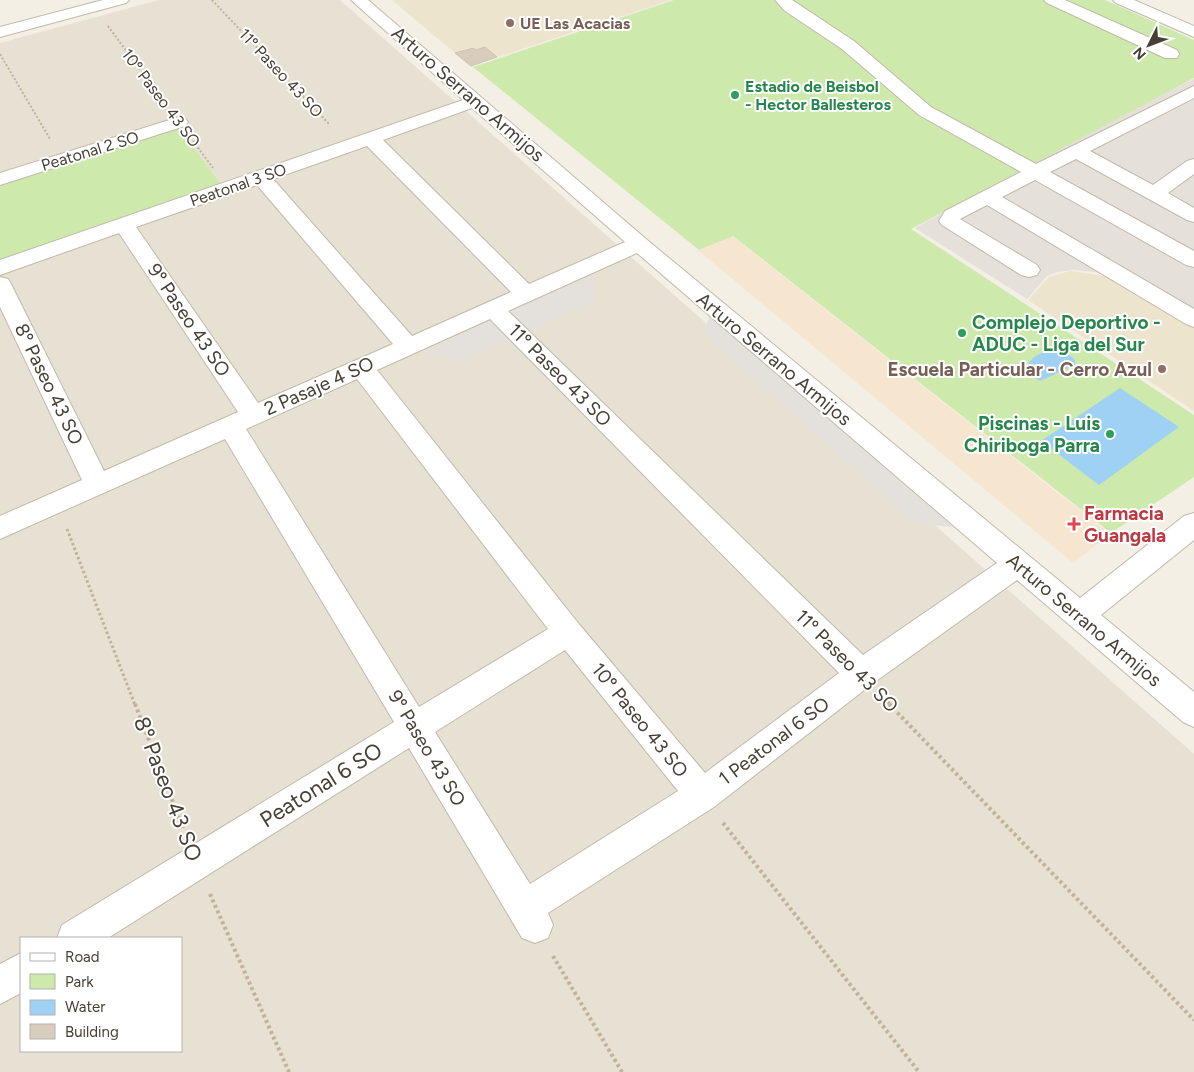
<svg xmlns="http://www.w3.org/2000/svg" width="1194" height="1072" font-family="Figtree,sans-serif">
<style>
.residential{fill:#e7e1d3;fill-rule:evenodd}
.commercial{fill:#f6e5cf}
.industrial{fill:#e5e0da}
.education{fill:#ede4ce}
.green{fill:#cee9ac}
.parking{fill:#e4e1dd}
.water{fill:#9ed1f3}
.building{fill:#d8cdbd;stroke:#d0c2ad}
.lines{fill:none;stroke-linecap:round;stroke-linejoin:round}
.minor-casing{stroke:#c2b9aa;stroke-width:2}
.path-far2{stroke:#c1b298;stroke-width:2;stroke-dasharray:2 2;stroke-linecap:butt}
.path-far1{stroke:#c1b298;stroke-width:3;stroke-dasharray:2.5 2.5;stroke-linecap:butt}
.path{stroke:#c1b298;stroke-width:4;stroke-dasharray:3 3;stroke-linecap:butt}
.minor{fill:#fff;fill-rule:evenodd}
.education-dot{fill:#8d6e63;stroke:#fff;stroke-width:2}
.leisure-dot{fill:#2e9e5b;stroke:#fff;stroke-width:2}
.health-dot{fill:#e0444e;stroke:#fff;stroke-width:2}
.labels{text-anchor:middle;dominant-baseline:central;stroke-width:4;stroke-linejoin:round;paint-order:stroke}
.far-education-label{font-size:16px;font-weight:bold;fill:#785e54;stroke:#fff;text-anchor:start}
.far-street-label{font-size:16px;fill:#463f34;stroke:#fff}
.far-leisure-label{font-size:16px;font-weight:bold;fill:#27864d;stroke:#fff;text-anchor:start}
.street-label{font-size:19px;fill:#463f34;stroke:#fff}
.leisure-label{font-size:19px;font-weight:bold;fill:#27864d;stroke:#fff;text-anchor:start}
.education-label{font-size:19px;font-weight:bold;fill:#785e54;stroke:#fff;text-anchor:end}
.health-label{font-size:19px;font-weight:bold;fill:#be3a42;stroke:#fff;text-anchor:start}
.near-street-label{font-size:22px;fill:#463f34;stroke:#fff}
</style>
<rect width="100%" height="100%" fill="#f3efe5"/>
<path class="residential" d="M159 0H340L1194 754V1072H0V43ZM21 938H181V1051H21Z"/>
<path class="commercial" d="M732 236 1110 534 1073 563 699 251Z"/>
<path class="industrial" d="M1194 79V325L1111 276 1095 272 1074 270 1057 272 1047 276 1027 299 915 228 1081 135Z"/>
<path class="education" d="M392 0H671L498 57 485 47 476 50 473 47 455 53Z
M1070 271 1111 277 1194 327V411L1028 300 1049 277Z"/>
<path class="green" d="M674 0H1105L1194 40V78L911 229 1194 415V477L1111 533 733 236 699 250 473 67Z
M177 126 223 187 0 265V182Z"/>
<path class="parking" d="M594 275V301L460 362 423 352Z
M710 315 953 527 917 524 703 333Z"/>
<path class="water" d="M1056 349 1063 350 1075 360V365L1040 381 1026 372C1028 356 1042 352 1056 349Z
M1120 388 1179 427 1099 485 1041 441Z"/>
<path class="building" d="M485 47 497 57 471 66 455 53 473 48 476 50Z"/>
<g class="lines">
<defs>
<path id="minor" d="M103 0H129L126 3 0 37V27Z
M351 0H368L646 239 1080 598 1184 516 1194 513V540L1101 615 1194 692V727L1183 722 1017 580 872 684 714 807 548 913 553 925 548 938 535 943 522 938 409 748 108 938H57L62 925 394 722 225 439 0 539V516L82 480 0 307V277L8 279 11 284 104 471 238 412 119 233 0 275V260L463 100ZM472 108 625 242 529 284 383 140ZM367 146 511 292 412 336 273 179ZM257 185 393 344 258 403 136 227ZM637 253 997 563 863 655 508 311ZM490 319 839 673 705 773 578 623 377 370ZM357 379 548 629 419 707 246 429ZM565 650 678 791 530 884 435 732Z
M775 0H792L854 41 931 107 1036 164 1194 86V98L1090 151 1153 185 1187 161 1194 159V174L1168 193 1194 208V222L1187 220 1076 159 1050 172 1194 251V267L1186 265 1035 180 1002 197 1194 309V327L1186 324 987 205 960 219 1037 265 1040 270 1037 275 1029 277 1021 275 942 225 939 221 945 211 1021 172 919 115 842 49 785 11Z
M1044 0H1065L1177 50 1179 54 1177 58H1165L1047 3Z
M1113 0H1134L1194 26V37L1116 3Z
M179 117 185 118 188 122 185 126 0 185V173Z
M21 953V993L0 1004V964Z"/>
</defs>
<use href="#minor" class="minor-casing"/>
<path class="path-far2" d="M212 0 330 125
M108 26 164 102
M0 54 50 139
M193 141 213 168"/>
<path class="path-far1" d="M67 529 135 705
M884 698 891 705"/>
<path class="path" d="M135 704 183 828
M889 704 1194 1020
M723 823 919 1072
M210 894 289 1072
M553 956 622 1072"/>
<use href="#minor" class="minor"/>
</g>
<g class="education-dot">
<circle cx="510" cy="23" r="5"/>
<circle cx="1162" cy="369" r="5"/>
</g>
<g class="leisure-dot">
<circle cx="735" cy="95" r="5"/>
<circle cx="962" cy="333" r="5"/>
<circle cx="1110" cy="434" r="5"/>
</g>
<path class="health-dot" d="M1071.5 516.5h5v5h5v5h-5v5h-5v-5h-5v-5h5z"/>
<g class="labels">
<g class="far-education-label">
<text x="520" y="23">UE Las Acacias</text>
</g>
<g class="far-street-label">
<text transform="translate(281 73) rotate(47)">11º Paseo 43 SO</text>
<text transform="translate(161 98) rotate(53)">10º Paseo 43 SO</text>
<text transform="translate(90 151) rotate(-17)">Peatonal 2 SO</text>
<text transform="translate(238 185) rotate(-19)">Peatonal 3 SO</text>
</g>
<g class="far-leisure-label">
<text x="745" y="86">Estadio de Beisbol<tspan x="745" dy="18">- Hector Ballesteros</tspan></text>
</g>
<g class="street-label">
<text transform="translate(468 94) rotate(41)">Arturo Serrano Armijos</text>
<text transform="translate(189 320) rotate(56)">9º Paseo 43 SO</text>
<text transform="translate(774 359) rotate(40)">Arturo Serrano Armijos</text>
<text transform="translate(560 375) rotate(45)">11º Paseo 43 SO</text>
<text transform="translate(49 384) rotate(64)">8º Paseo 43 SO</text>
<text transform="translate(319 386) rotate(-24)">2 Pasaje 4 SO</text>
<text transform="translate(1084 620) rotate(40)">Arturo Serrano Armijos</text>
<text transform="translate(847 661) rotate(45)">11º Paseo 43 SO</text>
<text transform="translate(640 720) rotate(51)">10º Paseo 43 SO</text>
<text transform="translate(774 741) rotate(-37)">1 Peatonal 6 SO</text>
<text transform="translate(427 748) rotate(59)">9º Paseo 43 SO</text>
</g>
<g class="leisure-label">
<text x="972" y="322">Complejo Deportivo -<tspan x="972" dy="22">ADUC - Liga del Sur</tspan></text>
<text x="1100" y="423" text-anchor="end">Piscinas - Luis<tspan x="1100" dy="22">Chiriboga Parra</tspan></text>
</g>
<g class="education-label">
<text x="1152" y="369">Escuela Particular - Cerro Azul</text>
</g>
<g class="health-label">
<text x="1084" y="513">Farmacia<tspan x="1084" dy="22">Guangala</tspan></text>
</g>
<g class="near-street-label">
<text transform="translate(321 785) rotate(-32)">Peatonal 6 SO</text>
<text transform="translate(168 789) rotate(69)">8º Paseo 43 SO</text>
</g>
</g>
<rect x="20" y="937" width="162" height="115" fill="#ffffff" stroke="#b5b2ae"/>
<rect x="30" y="953" width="25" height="8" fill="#ffffff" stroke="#b5b2ae"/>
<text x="65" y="962" font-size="15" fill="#463f34">Road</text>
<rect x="30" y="974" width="25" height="15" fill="#cee9ac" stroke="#b5b2ae"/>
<text x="65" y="987" font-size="15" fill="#463f34">Park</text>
<rect x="30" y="1000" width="25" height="15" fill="#9ed1f3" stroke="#b5b2ae"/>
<text x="65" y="1012" font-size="15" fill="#463f34">Water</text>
<rect x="30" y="1024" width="25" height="15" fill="#d8cdbd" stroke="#b5b2ae"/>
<text x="65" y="1037" font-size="15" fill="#463f34">Building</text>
<g transform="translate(1149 45) rotate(228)" stroke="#ffffff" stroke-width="4" paint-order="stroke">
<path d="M0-4L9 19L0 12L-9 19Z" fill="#463f34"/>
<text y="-8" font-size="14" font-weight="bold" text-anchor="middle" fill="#463f34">N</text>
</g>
</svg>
